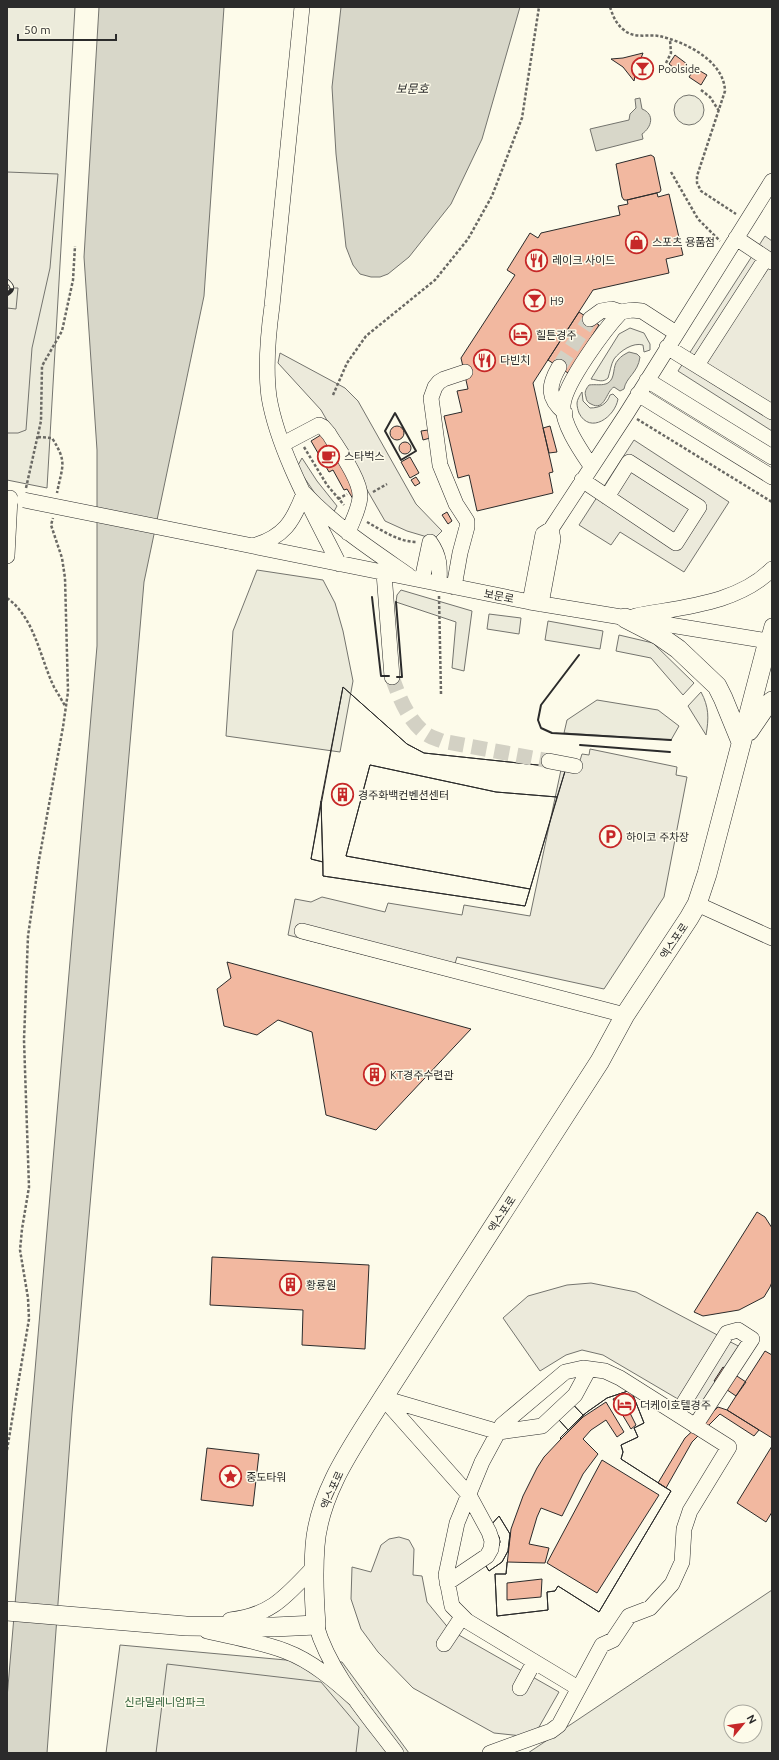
<svg xmlns="http://www.w3.org/2000/svg" width="779" height="1760" font-family="Ubuntu,'Noto Sans KR',sans-serif">
<style>
.green{fill:#ecebdb;stroke:#74746e;fill-rule:evenodd}
.parking{fill:#eceadb;stroke:#74746e}
.water{fill:#d8d7c9;stroke:#74746e}
.building{fill:#f2b8a0;stroke:#2b2b2b;fill-rule:evenodd}
.lines{fill:none;stroke-linecap:round;stroke-linejoin:round}
.minor-tunnel{stroke:#d3d1c4;stroke-width:15;stroke-dasharray:15 8;stroke-linecap:butt}
.minor-casing{stroke:#2b2b2b;stroke-width:16}
.major-casing{stroke:#2b2b2b;stroke-width:20}
.path{stroke:#6a6964;stroke-width:2.5;stroke-dasharray:3 2;stroke-linecap:butt}
.minor{stroke:#fdfbea;stroke-width:15}
.major{stroke:#fdfbea;stroke-width:19}
.rail-casing{stroke:#2b2b2b;stroke-width:4.5}
.rail{stroke:#fdfbea;stroke-width:3;stroke-dasharray:9;stroke-linecap:butt}
.minor-bridge-casing{stroke:#2b2b2b;stroke-width:16;stroke-linecap:butt}
.minor-bridge{stroke:#fdfbea;stroke-width:15}
.wall{stroke:#2b2b2b;stroke-width:2}
.labels{text-anchor:middle;dominant-baseline:central;stroke-width:3;stroke-linejoin:round;paint-order:stroke}
.poi-label{font-size:11px;fill:#2b2b2b;stroke:#fdfbea;text-anchor:start}
.street-label{font-size:11px;fill:#2b2b2b;stroke:#fdfbea}
.park-label{font-size:11px;fill:#34623c;stroke:#fdfbea}
.water-label{font-size:12px;font-style:italic;fill:#2b2b2b;stroke:#fdfbea}
</style>
<rect width="100%" height="100%" fill="#fdfbea"/>
<path class="green" d="M7 7H75L47 488 7 480Z
M674 110a15 15 0 1 1 30 0a15 15 0 1 1-30 0Z
M630 328 644 333 650 344V350L644 352 643 345C633 342 620 351 614 359 611 364 610 372 608 378 603 383 598 380 591 379L619 334Z
M582 392 583 401 590 408C600 408 607 404 610 395L613 394 618 399C615 417 590 435 579 413 578 410 577 407 577 403 577 400 580 395 582 392Z
M257 570 323 580 335 603 343 631 353 681 340 752 226 736 233 631Z
M401 590 472 611 464 671 452 668 456 622 396 602 397 595Z
M489 614 521 618 519 634 487 629Z
M548 621 603 631 600 649 545 640Z
M619 635 653 643 694 683 683 695 651 658 616 651Z
M701 692C709 707 709 718 706 735L688 706Z
M597 700 658 710 679 726 671 740 564 733 567 720Z
M772 1590V1753H528ZM731 1712H755V1736H731Z
M120 1645 308 1662H342L409 1753H106Z"/>
<path class="parking" d="M7 172 58 174 50 268 32 348 26 430 18 433H7V308L16 309 18 288H7Z
M765 236 772 241V431L678 371Z
M280 353 345 388 358 401 416 504 442 531 434 539 407 531 385 521 321 410 278 363Z
M634 440 729 502 684 572 620 532 611 545 579 525Z
M302 458 317 481 337 506 331 517 297 467Z
M590 749 677 767 676 775 687 777 664 897 604 989 457 957 451 977 288 935 295 899 311 902 322 897 385 912 388 903 462 915 464 905 530 916 562 765 577 770 582 754 589 755Z
M591 1283 636 1292 742 1348 700 1412 603 1355 582 1350 566 1355 540 1371 503 1318 528 1296 567 1285Z
M399 1537 409 1540 414 1549 413 1575 422 1576 427 1602 450 1630 559 1692 539 1727 534 1731 522 1736 494 1733 413 1688 378 1652 361 1629 351 1599 352 1567 371 1572 381 1545 389 1539Z
M167 1664 321 1682 359 1727 356 1753H156Z"/>
<path class="water" d="M99 7H224L204 296 144 582 72 1413 47 1753H7V1698L97 646V450L84 257Z
M341 7H520L482 139 451 204 409 257 388 274 380 277H371L360 274 353 265 346 247 336 154 332 87Z
M640 98 642 109C655 114 652 127 642 134L643 139 596 151 590 129 629 120 630 114 636 108 635 99Z
M629 352 637 354 640 357C638 373 626 377 624 389L620 391 614 387C606 391 605 412 591 404 588 403 586 400 586 397 584 392 586 389 589 385 595 384 603 386 608 383 616 378 612 366 618 360 621 356 625 354 629 352Z"/>
<path class="building" d="M643 53 636 71 634 81 623 67 611 59 623 58Z
M675 55 687 64 681 73 669 64Z
M695 68 707 75 701 85 689 77Z
M651 155 654 157 661 190 660 192 627 200H624L622 197 616 164Z
M657 193 658 197 669 194 683 255 666 259 669 273 593 290 533 383 553 472 549 473 553 493 477 511 469 475 458 478 444 416 462 412 457 391 468 389 461 358 515 275 507 270 530 233 538 238 541 233 620 215 618 206 628 204 627 200Z
M579 312 599 325 568 373 548 360Z
M550 426 557 452 549 453 543 428Z
M390 433a7 7 0 1 1 14 0a7 7 0 1 1-14 0Z
M428 430 430 438 423 440 421 431Z
M324 433 358 496 353 499 347 489 344 490 333 470 329 472 311 441Z
M399 448a6 6 0 1 1 12 0a6 6 0 1 1-12 0Z
M410 457 419 473 410 478 401 462Z
M416 477 420 483 415 486 411 480Z
M447 512 452 521 448 524 442 515Z
M343 687 407 744 424 753 566 768 557 797 496 792 370 765 346 856 530 889 525 906 323 876V862L311 859Z
M343 687 407 744 424 753 566 768 525 906 323 876 321 801Z
M370 765 496 792 557 797 530 889 346 856Z
M321 801 323 862 311 859Z
M227 962 471 1029 376 1130 326 1115 312 1032 278 1020 257 1035 224 1026 217 989 231 978Z
M757 1212 765 1217 772 1228V1282L770 1287 764 1297 739 1310 703 1316 694 1312Z
M212 1257 369 1265 365 1349 302 1345 303 1310 210 1305Z
M765 1351 772 1355V1438L727 1410Z
M723 1367 746 1382 736 1396 714 1381Z
M631 1390 644 1423 634 1428 638 1437 621 1445 623 1452 621 1459 671 1491 599 1612 558 1586 555 1591 547 1592 548 1610 497 1616 495 1574H506L507 1562 545 1563 549 1548 529 1544 537 1517 541 1508 562 1516 583 1474 598 1454 583 1439 591 1430 606 1420 617 1437 624 1432 606 1402 583 1417 561 1439 560 1438 568 1430 551 1411 566 1397 583 1415 607 1398ZM621 1395 636 1425 631 1429 613 1399ZM602 1460 659 1495 597 1593 547 1563ZM542 1579 541 1597 507 1600V1583Z
M631 1390 644 1423 634 1428 638 1437 621 1445 623 1452 621 1459 671 1491 599 1612 558 1586 555 1591 547 1592 548 1610 497 1616 495 1574H506L511 1529 523 1496 537 1468 544 1457 561 1439 560 1438 587 1412 607 1398Z
M566 1397 583 1415 568 1430 551 1411Z
M718 1407 727 1410 759 1430 754 1436 720 1414 692 1442 666 1488 658 1483 685 1438Z
M772 1446V1512L766 1522 737 1503Z
M207 1448 259 1454 253 1506 201 1500Z
M499 1516 510 1534 508 1551 502 1562 489 1571 484 1563 496 1554 500 1542 499 1537 491 1525Z
M499 1516 510 1534 508 1551 502 1562 489 1571 484 1563 496 1554 500 1542 499 1537 491 1525Z"/>
<g class="lines">
<path class="minor-tunnel" d="M559 367 590 319
M392 677C399 697 408 720 425 733 430 737 437 739 442 741L549 761"/>
<defs>
<path id="minor" d="M302 7 272 306C268 335 265 367 269 397 278 451 314 514 339 564
M736 238 772 262
M590 319 601 311 612 309 621 312 632 310 642 311 676 333
M667 347 772 412
M697 365 766 258
M559 367C548 386 547 398 565 413
M647 380 772 457
M638 394 772 477
M283 444 319 425 323 427 329 434C338 449 361 480 360 497 359 510 352 521 348 533
M591 466C581 451 562 424 563 405 565 383 605 329 621 312
M582 480 676 543 699 507 629 462 607 497
M228 541 530 602 768 641 772 626
M430 542C440 556 440 567 439 584
M253 546C284 537 293 522 304 493 335 526 372 550 408 575
M7 556 10 498
M384 573 392 677
M422 580 430 542
M454 587 460 553 467 527V521L456 504 440 465 431 398 435 387 439 382 444 379 465 372
M530 602 543 534 551 529 627 413 772 181
M541 604 553 539 551 529
M635 616C681 607 738 604 772 569
M549 761 575 766
M697 904 772 938
M302 931 625 1015
M383 1398 469 1495 489 1532 492 1541 491 1549 487 1556 447 1583
M383 1398 499 1432 542 1426 575 1395 589 1369
M677 1414 727 1333 738 1330 752 1339 695 1426
M230 1620C272 1615 286 1596 314 1567
M316 1625C330 1673 366 1713 396 1753
M207 1631C232 1637 261 1642 285 1651 312 1661 335 1681 356 1700
M444 1644 462 1617
M520 1688 534 1662
M490 1753 551 1731 559 1725 602 1645 613 1640 629 1616 650 1608 672 1584 682 1562 684 1529 690 1511 729 1447 620 1378 605 1371 583 1368 565 1372 502 1425 482 1462 457 1523 446 1575 452 1606 467 1621 578 1688"/>
<path id="major" d="M625 618 658 635 678 649 717 686 723 698 741 742
M749 731 764 709 772 701
M7 1611 186 1626 274 1627 316 1625C314 1598 313 1572 315 1546 319 1491 355 1443 383 1398L600 1061 625 1015 689 918 697 904 707 874 768 641H772"/>
</defs>
<use href="#minor" class="minor-casing"/>
<use href="#major" class="major-casing"/>
<path class="path" d="M610 7C613 16 616 24 624 30 634 39 648 34 659 36 686 42 724 61 725 91L697 176V183L701 191 736 214
M666 63 671 53 670 40
M701 90 710 97 719 111
M671 172 698 219 720 241
M333 395 347 363 366 336 435 280 468 239 492 196 522 118 539 7
M637 419 772 502
M38 437 52 438C68 463 62 466 57 493
M304 447 327 485 344 505
M26 488 41 421 42 366 62 331 73 280 75 246
M373 492 387 484
M338 499 347 494
M367 522C383 531 399 542 417 542
M439 596 441 694
M7 598C35 618 40 658 54 687 58 694 62 700 65 706
M7 1450 29 1319 28 1298 20 1250 22 1229 29 1187 24 1040 28 936 39 860 63 727 68 692 65 578 62 558 51 525 53 518"/>
<use href="#minor" class="minor"/>
<use href="#major" class="major"/>
<defs>
<path id="rail" d="M7 281C13 286 14 290 7 294"/>
</defs>
<use href="#rail" class="rail-casing"/>
<use href="#rail" class="rail"/>
<defs>
<path id="minor-bridge" d="M24 500 228 541"/>
</defs>
<use href="#minor-bridge" class="minor-bridge-casing"/>
<use href="#minor-bridge" class="minor-bridge"/>
<path class="wall" d="M395 413 416 451 401 460 385 431Z
M372 597 381 676H389
M396 602 402 677H397
M579 655 541 705 538 720 541 728 552 733 671 740
M580 745 670 752"/>
</g>
<defs>
<symbol id="bar-ring" viewBox="-11 -11 22 22"><circle r="9.5" fill="#fdfbea" stroke="#c62828" stroke-width="1.5"/><path d="M-6-5H6L.8 .8V4.5H3.5V6h-7V4.5H-.8V.8Z" fill="#c62828"/></symbol>
<symbol id="shop-ring" viewBox="-11 -11 22 22"><circle r="9.5" fill="#fdfbea" stroke="#c62828" stroke-width="1.5"/><path d="M-5-2.5h2.3a2.7 3.5 0 0 1 5.4 0H5L5.5 6h-11ZM-1.5-2.5h3a1.5 2.3 0 0 0-3 0Z" fill="#c62828"/></symbol>
<symbol id="restaurant-ring" viewBox="-11 -11 22 22"><circle r="9.5" fill="#fdfbea" stroke="#c62828" stroke-width="1.5"/><path d="M-5-6h1v4h1v-4h1v4h1v-4h1v5L-1.5 .5V6h-2V.5L-5-1ZM5-6V6H3V1.5H1.5Q1.5-4 5-6Z" fill="#c62828"/></symbol>
<symbol id="hotel-ring" viewBox="-11 -11 22 22"><circle r="9.5" fill="#fdfbea" stroke="#c62828" stroke-width="1.5"/><path d="M-6-4.5h1.5V1H6V5H4.5V3h-9V5H-6ZM-4 0a1.8 1.8 0 1 1 3.6 0ZM.5 0V-2.5h3Q6-2.5 6 0Z" fill="#c62828"/></symbol>
<symbol id="cafe-ring" viewBox="-11 -11 22 22"><circle r="9.5" fill="#fdfbea" stroke="#c62828" stroke-width="1.5"/><path d="M-5.5-4.5H6V0H3Q3 3.5 0 3.5H-2.5Q-5.5 3.5-5.5 0ZM3-3.2v2h1.7v-2ZM-6 4.5H4V6H-6Z" fill="#c62828"/></symbol>
<symbol id="building-ring" viewBox="-11 -11 22 22"><circle r="9.5" fill="#fdfbea" stroke="#c62828" stroke-width="1.5"/><path d="M-4-6H4V6H1V3H-1V6H-4ZM-2.5-4.3h1.7v1.8h-1.7ZM.8-4.3h1.7v1.8H.8ZM-2.5-1h1.7V.8h-1.7ZM.8-1h1.7V.8H.8Z" fill="#c62828"/></symbol>
<symbol id="parking-ring" viewBox="-11 -11 22 22"><circle r="9.5" fill="#fdfbea" stroke="#c62828" stroke-width="1.5"/><path d="M-3.5-5.5H1a3.5 3.5 0 0 1 0 7H-1V5.5H-3.5ZM-1-3.4V-.6H.8a1.4 1.4 0 0 0 0-2.8Z" fill="#c62828"/></symbol>
<symbol id="sight-ring" viewBox="-11 -11 22 22"><circle r="9.5" fill="#fdfbea" stroke="#c62828" stroke-width="1.5"/><path d="M0-6L1.8-2.2L6-1.7L2.9 1.2L3.7 5.4L0 3.3L-3.7 5.4L-2.9 1.2L-6-1.7L-1.8-2.2Z" fill="#c62828"/></symbol>
</defs>
<g fill-rule="evenodd">
<use href="#bar-ring" x="630" y="56" width="25" height="25"/>
<use href="#shop-ring" x="624" y="230" width="25" height="25"/>
<use href="#restaurant-ring" x="524" y="248" width="25" height="25"/>
<use href="#bar-ring" x="522" y="288" width="25" height="25"/>
<use href="#hotel-ring" x="508" y="322" width="25" height="25"/>
<use href="#restaurant-ring" x="472" y="348" width="25" height="25"/>
<use href="#cafe-ring" x="316" y="444" width="25" height="25"/>
<use href="#building-ring" x="330" y="782" width="25" height="25"/>
<use href="#parking-ring" x="598" y="824" width="25" height="25"/>
<use href="#building-ring" x="362" y="1062" width="25" height="25"/>
<use href="#building-ring" x="278" y="1272" width="25" height="25"/>
<use href="#hotel-ring" x="612" y="1392" width="25" height="25"/>
<use href="#sight-ring" x="218" y="1464" width="25" height="25"/>
</g>
<g class="labels">
<g class="poi-label">
<text x="658" y="69">Poolside</text>
<text x="652" y="242">스포츠 용품점</text>
<text x="552" y="260">레이크 사이드</text>
<text x="550" y="301">H9</text>
<text x="536" y="335">힐튼경주</text>
<text x="500" y="360">다빈치</text>
<text x="344" y="456">스타벅스</text>
<text x="358" y="795">경주화백컨벤션센터</text>
<text x="626" y="837">하이코 주차장</text>
<text x="390" y="1075">KT경주수련관</text>
<text x="306" y="1285">황룡원</text>
<text x="640" y="1405">더케이호텔경주</text>
<text x="246" y="1477">중도타워</text>
</g>
<g class="street-label">
<text transform="translate(499 596) rotate(11)">보문로</text>
<text transform="translate(674 941) rotate(-56)">엑스포로</text>
<text transform="translate(502 1214) rotate(-57)">엑스포로</text>
<text transform="translate(332 1490) rotate(-66)">엑스포로</text>
</g>
<g class="park-label">
<text x="165" y="1702">신라밀레니엄파크</text>
</g>
<g class="water-label">
<text x="412" y="88">보문호</text>
</g>
</g>
<rect width="779" height="1760" fill="none" stroke="#2b2b2b" stroke-width="16"/>
<g transform="translate(743 1724) rotate(61)"><circle r="19" fill="#fdfbea" stroke="#a9a89e"/>
<path d="M0-3L7 15L0 10L-7 15Z" fill="#c62828"/>
<text y="-6" font-size="11" font-weight="bold" text-anchor="middle" fill="#2b2b2b">N</text>
</g>
<path d="M18 34v6h98v-6" fill="none" stroke="#2b2b2b" stroke-width="2"/>
<text x="24" y="34" font-size="12" fill="#2b2b2b" stroke="#fdfbea" stroke-width="3" paint-order="stroke">50 m</text>
</svg>
